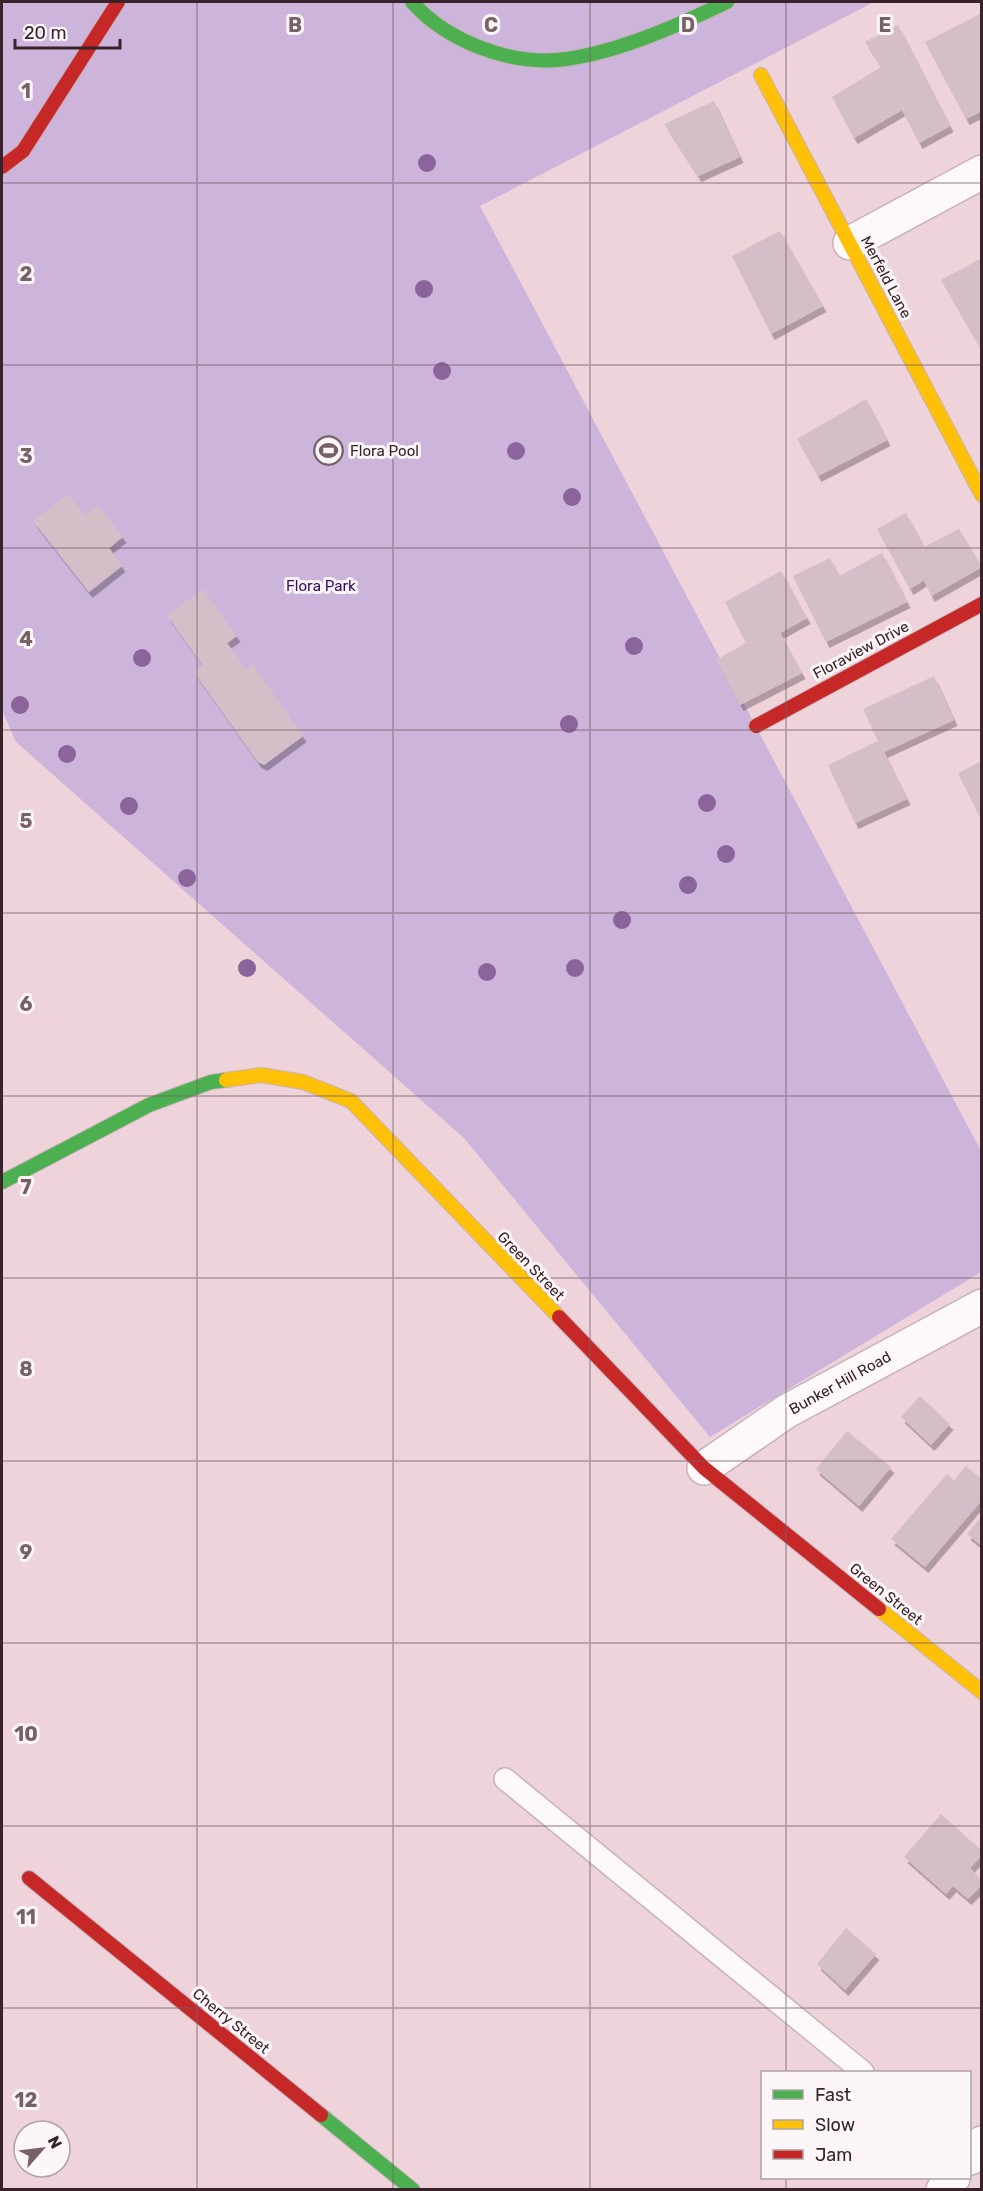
<svg xmlns="http://www.w3.org/2000/svg" width="983" height="2191" font-family="Rubik,sans-serif">
<style>
.green{fill:#ccb4db}
.building{fill:#d4bfc9;filter:url(#shadow)}
.lines{fill:none;stroke-linecap:round;stroke-linejoin:round}
.lane-casing{stroke:#c7b2b8;stroke-width:24}
.street-casing{stroke:#c7b2b8;stroke-width:36}
.fast-casing{stroke:#c7b2b8;stroke-width:16}
.slow-casing{stroke:#c7b2b8;stroke-width:16}
.jam-casing{stroke:#c7b2b8;stroke-width:16}
.lane{stroke:#fdf8fa;stroke-width:21}
.street{stroke:#fdf8fa;stroke-width:33}
.fast{stroke:#4caf50;stroke-width:14}
.slow{stroke:#ffc107;stroke-width:14}
.jam{stroke:#c62828;stroke-width:14}
.tree{fill:#8b649b}
.grid{fill:none;stroke:#776167;stroke-width:1.5;stroke-opacity:0.55}
.labels{text-anchor:middle;dominant-baseline:central;stroke-width:6;stroke-linejoin:round;paint-order:stroke}
.street-label{font-size:15px;fill:#372329;stroke:#fcf6f8}
.poi-label{font-size:15px;fill:#372329;stroke:#fcf6f8;text-anchor:start}
.park-label{font-size:15px;fill:#390a67;stroke:#fcf6f8}
.grid-label{font-size:20px;text-anchor:middle;font-weight:bold;fill:#776167;stroke:#fcf6f8;stroke-width:6;stroke-linejoin:round;paint-order:stroke}
</style>
<defs>
<filter id="shadow"><feDropShadow dx="3.5" dy="6" stdDeviation="0" flood-color="#0004"/></filter>
</defs>
<rect width="100%" height="100%" fill="#efd3db"/>
<path class="green" d="M2 2H874L480 206 981 1151V1272L710 1437 464 1138 16 742 2 710Z"/>
<path class="building" d="M982 13V111L966 119 925 42Z
M898 25 950 126 919 143 902 110 854 138 832 97 881 67 865 42Z
M714 101 740 157 698 176 664 124Z
M780 231 823 306 771 334 732 256Z
M982 258V351L941 280Z
M866 399 887 440 818 476 797 439Z
M68 494 85 516 98 505 123 537 109 548 122 566 89 592 33 521Z
M906 513 924 547 959 529 982 567 931 596 924 580 910 589 877 529Z
M882 553 907 602 826 642 793 576 830 558 839 576Z
M781 571 807 618 780 633 802 673 740 705 716 660 746 643 725 602Z
M203 589 237 636 227 643 246 669 253 664 303 736 264 765 258 762 194 672 203 666 167 615Z
M934 676 954 720 884 752 907 799 855 823 828 765 878 741 863 709Z
M982 761V821L958 773Z
M920 1396 950 1424 931 1445 901 1417Z
M847 1431 891 1467 859 1506 816 1469Z
M966 1466 982 1479V1500L925 1567 891 1539 947 1474 954 1480Z
M982 1516V1546L967 1534Z
M941 1814 982 1851V1855L970 1868 982 1881V1885L968 1899 953 1886 946 1894 904 1857Z
M846 1928 876 1954 845 1990 817 1964Z"/>
<g class="lines">
<defs>
<path id="lane" d="M505 1779 863 2072"/>
<path id="street" d="M850 243 982 172
M704 1468 787 1411 982 1306
M970 2158 982 2143
M943 2190 953 2178"/>
<path id="fast" d="M412 2C446 40 506 64 557 60 612 55 677 26 727 2
M2 1182 149 1105 211 1082 226 1080
M321 2115 413 2190"/>
<path id="slow" d="M761 75 982 495
M226 1080 261 1075 303 1082 351 1101 559 1317
M879 1609 982 1692"/>
<path id="jam" d="M2 167 23 151 118 2
M756 726 982 604
M559 1317 704 1468 879 1609
M29 1878 321 2115"/>
</defs>
<use href="#lane" class="lane-casing"/>
<use href="#street" class="street-casing"/>
<use href="#fast" class="fast-casing"/>
<use href="#slow" class="slow-casing"/>
<use href="#jam" class="jam-casing"/>
<use href="#lane" class="lane"/>
<use href="#street" class="street"/>
<use href="#fast" class="fast"/>
<use href="#slow" class="slow"/>
<use href="#jam" class="jam"/>
</g>
<g class="tree">
<circle cx="427" cy="163" r="9"/>
<circle cx="424" cy="289" r="9"/>
<circle cx="442" cy="371" r="9"/>
<circle cx="516" cy="451" r="9"/>
<circle cx="572" cy="497" r="9"/>
<circle cx="634" cy="646" r="9"/>
<circle cx="142" cy="658" r="9"/>
<circle cx="20" cy="705" r="9"/>
<circle cx="569" cy="724" r="9"/>
<circle cx="67" cy="754" r="9"/>
<circle cx="707" cy="803" r="9"/>
<circle cx="129" cy="806" r="9"/>
<circle cx="726" cy="854" r="9"/>
<circle cx="187" cy="878" r="9"/>
<circle cx="688" cy="885" r="9"/>
<circle cx="622" cy="920" r="9"/>
<circle cx="247" cy="968" r="9"/>
<circle cx="575" cy="968" r="9"/>
<circle cx="487" cy="972" r="9"/>
</g>
<path class="grid" d="M197 2V2190M393 2V2190M590 2V2190M786 2V2072M2 183H982M2 365H982M2 548H982M2 730H982M2 913H982M2 1096H982M2 1278H982M2 1461H982M2 1643H982M2 1826H982M2 2008H982M786 2178V2190"/>
<defs>
<symbol id="stadium-ring" viewBox="-11 -11 22 22"><circle r="9.5" fill="#fcf6f8" stroke="#776167" stroke-width="1.5"/><path d="M0-5a6.5 5 0 1 0 0 10a6.5 5 0 1 0 0-10ZM-3.5-1.8h7v3.6h-7Z" fill="#776167"/></symbol>
</defs>
<g fill-rule="evenodd">
<use href="#stadium-ring" x="312" y="434" width="33" height="33"/>
</g>
<g class="labels">
<g class="street-label">
<text transform="translate(886 277) rotate(62)">Merfeld Lane</text>
<text transform="translate(861 650) rotate(-28)">Floraview Drive</text>
<text transform="translate(531 1266) rotate(46)">Green Street</text>
<text transform="translate(840 1383) rotate(-29)">Bunker Hill Road</text>
<text transform="translate(886 1594) rotate(39)">Green Street</text>
<text transform="translate(231 2021) rotate(39)">Cherry Street</text>
</g>
<g class="poi-label">
<text x="350" y="451">Flora Pool</text>
</g>
<g class="park-label">
<text x="321" y="586">Flora Park</text>
</g>
</g>
<g class="grid-label">
<text x="295" y="32">B</text>
<text x="491" y="32">C</text>
<text x="688" y="32">D</text>
<text x="885" y="32">E</text>
<text x="26" y="98">1</text>
<text x="26" y="281">2</text>
<text x="26" y="463">3</text>
<text x="26" y="646">4</text>
<text x="26" y="828">5</text>
<text x="26" y="1011">6</text>
<text x="26" y="1194">7</text>
<text x="26" y="1376">8</text>
<text x="26" y="1559">9</text>
<text x="26" y="1741">10</text>
<text x="26" y="1924">11</text>
<text x="26" y="2107">12</text>
</g>
<rect width="983" height="2191" fill="none" stroke="#372329" stroke-width="6"/>
<rect x="761" y="2071" width="210" height="108" fill="#fcf6f8" stroke="#ada2a5" stroke-width="1.5"/>
<rect x="773" y="2090" width="30" height="9" fill="#4caf50" stroke="#ada2a5" stroke-width="1.5"/>
<text x="815" y="2101" font-size="18" fill="#372329">Fast</text>
<rect x="773" y="2120" width="30" height="9" fill="#ffc107" stroke="#ada2a5" stroke-width="1.5"/>
<text x="815" y="2131" font-size="18" fill="#372329">Slow</text>
<rect x="773" y="2150" width="30" height="9" fill="#c62828" stroke="#ada2a5" stroke-width="1.5"/>
<text x="815" y="2161" font-size="18" fill="#372329">Jam</text>
<g transform="translate(42 2149) rotate(62)"><circle r="28" fill="#fcf6f8" stroke="#ada2a5" stroke-width="1.5"/>
<path d="M0-4.5L10 22L0 15L-10 22Z" fill="#776167"/>
<text y="-9" font-size="16" font-weight="bold" text-anchor="middle" fill="#372329">N</text>
</g>
<path d="M15 39v9h105v-9" fill="none" stroke="#372329" stroke-width="3"/>
<text x="24" y="39" font-size="18" fill="#372329" stroke="#fcf6f8" stroke-width="4.5" paint-order="stroke">20 m</text>
</svg>
